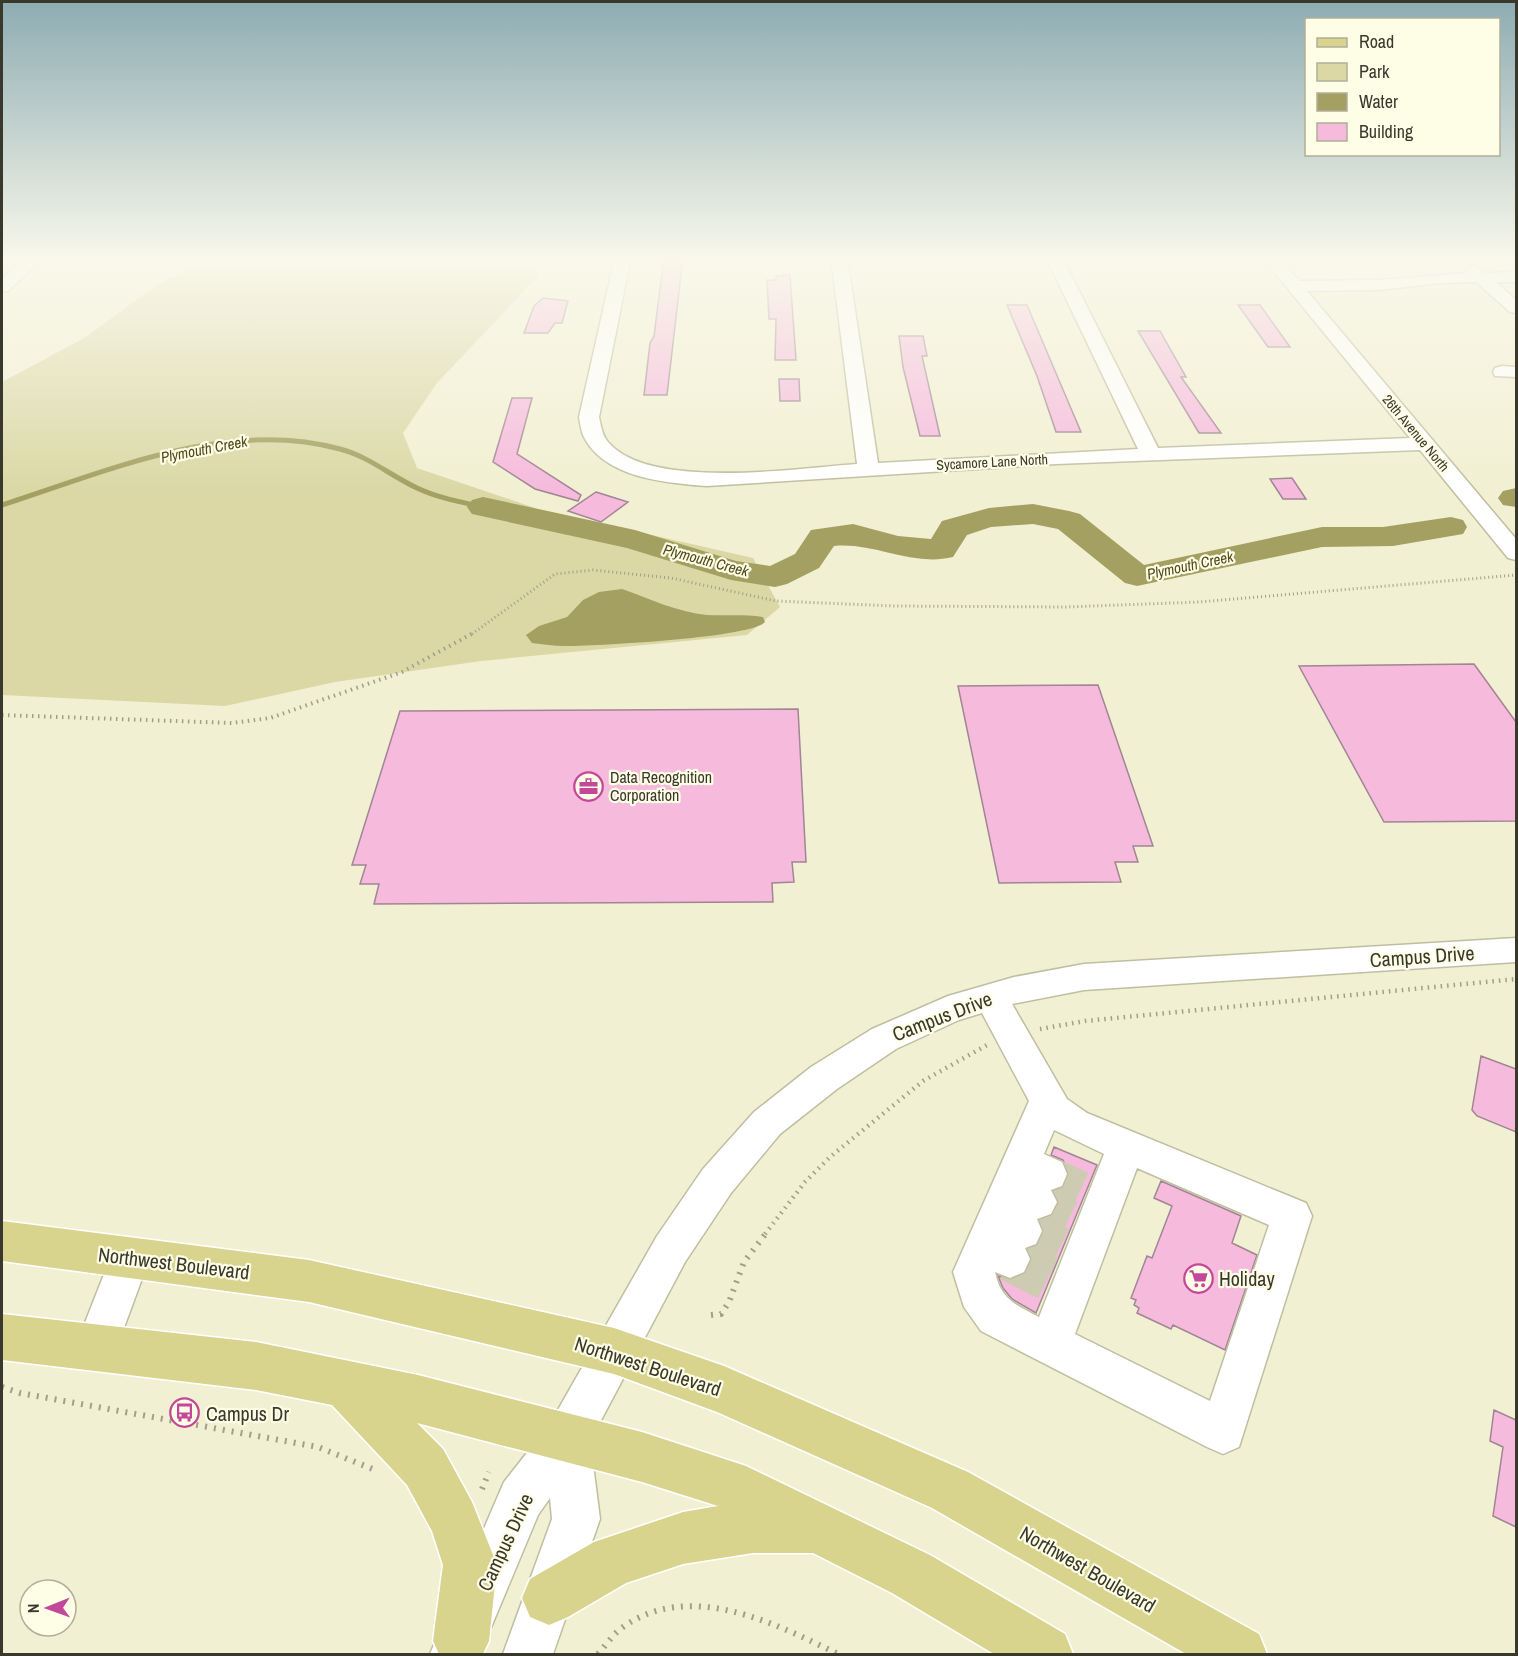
<svg xmlns="http://www.w3.org/2000/svg" width="1518" height="1656" font-family="'Archivo Narrow',sans-serif">
<style>
.green{fill:#dbd8a6}
.water{fill:#a4a062}
.lines{fill:none;stroke-linecap:round;stroke-linejoin:round}
.stream{stroke:#a4a062;stroke-width:5}
.river{fill:#a4a062;fill-rule:evenodd}
.building{fill:#f6badd;stroke:#a08594;stroke-width:1.5}
.minor-tunnel-far1{stroke:#cdcbb1;stroke-width:36;stroke-dasharray:36 18;stroke-linecap:butt}
.minor-tunnel{stroke:#cdcbb1;stroke-width:45;stroke-dasharray:45 22;stroke-linecap:butt}
.minor-casing{stroke:#c0bea1;stroke-width:3}
.major-casing{stroke:#fff;stroke-width:3}
.path-far3{stroke:#a09f89;stroke-width:3;stroke-dasharray:1 3;stroke-linecap:butt}
.path-far2{stroke:#a09f89;stroke-width:4;stroke-dasharray:1.5 4.5;stroke-linecap:butt}
.path-far1{stroke:#a09f89;stroke-width:4.5;stroke-dasharray:1.5 5;stroke-linecap:butt}
.path{stroke:#a09f89;stroke-width:6;stroke-dasharray:2 7;stroke-linecap:butt}
.minor{fill:#fff;fill-rule:evenodd}
.major{fill:#d8d38d;fill-rule:evenodd}
.labels{text-anchor:middle;dominant-baseline:central;stroke-width:4.5;stroke-linejoin:round;paint-order:stroke}
.far-street-label{font-size:14px;fill:#39382d;stroke:#fefde5}
.far-water-label{font-size:15px;font-style:italic;fill:#4e4a1b;stroke:#fefde5}
.poi-label{font-size:16px;fill:#39382d;stroke:#fefde5;text-anchor:start}
.near-street-label{font-size:20px;fill:#39382d;stroke:#fefde5}
.near-poi-label{font-size:20px;fill:#39382d;stroke:#fefde5;text-anchor:start}
</style>
<rect width="100%" height="100%" fill="#f2f0d2"/>
<path class="green" d="M215 257H535L538 276 437 383 403 433 417 468 538 509 753 558 780 607 747 635 481 661 335 682 225 706 2 695V382L86 337 158 284Z"/>
<path class="water" d="M622 589C650 599 677 612 707 615 726 616 744 614 763 617L765 622C750 638 594 646 564 646 554 646 543 644 532 643L526 635 539 626 567 617 583 600 599 592Z"/>
<g class="lines">
<path class="stream" d="M2 505C108 471 227 418 340 449 368 456 391 476 417 488 438 498 461 502 483 507"/>
<path class="river" d="M1516 488V507L1503 505 1498 498 1503 491Z
M483 497 635 530 736 561 770 566 795 554 811 530 853 524 898 536 931 539 942 521 989 508 1033 504 1069 511 1080 514 1144 565 1322 527H1383L1451 517 1463 520 1467 527 1463 534 1393 546 1322 547 1137 586 1125 583 1058 529 1033 524 991 527 967 535 953 557C912 567 874 542 834 546L819 568 787 584 775 587 731 580 627 548 472 514 467 507 472 500Z"/>
</g>
<path class="building" d="M664 257H683L667 395H644L650 343 654 336Z
M790 275 796 360H775L776 319H769L767 280H776V276Z
M543 298 568 301 562 323H555L548 333H524L534 306Z
M1007 305H1027L1081 432H1056L1037 376Z
M1238 305H1260L1290 347H1268Z
M1138 331H1160L1186 377H1181L1221 433H1199Z
M899 336H923L927 356H922L940 436H920L903 367Z
M779 379H799L800 401H780Z
M512 398H532L517 454 581 495 578 501 535 489 493 462Z
M1292 478 1306 499H1283L1270 479Z
M596 492 628 502 601 522 568 511Z
M1474 664 1516 722V821L1384 822 1299 666Z
M1098 685 1153 846H1133L1138 862H1115L1121 882 999 883 958 686Z
M798 709 806 862H792L794 882 772 883 773 902 374 904 379 884H360L366 865H352L400 711Z
M1481 1056 1516 1069V1132L1477 1116 1472 1110Z
M1054 1147 1097 1165 1036 1313 1012 1299 1003 1288 998 1276 1011 1280 1026 1273 1032 1260 1028 1249 1038 1245 1044 1232 1040 1220 1053 1215 1059 1203 1054 1191 1064 1187 1069 1173 1063 1160 1051 1155Z
M1161 1181 1241 1216 1232 1243 1257 1255 1225 1350 1173 1325 1171 1329 1137 1313 1139 1308 1134 1305 1136 1300 1131 1298 1147 1256 1152 1258 1172 1206 1154 1198Z
M1494 1410 1516 1420V1527L1493 1516 1503 1447 1490 1441Z"/>
<g class="lines">
<path class="minor-tunnel-far1" d="M1048 1174 1085 1191
M1037 1202 1072 1219
M1022 1231 1028 1234"/>
<path class="minor-tunnel" d="M1025 1232 1059 1249
M1010 1259 1048 1278"/>
<defs>
<path id="minor" d="M27 257H44L8 291 2 292V279Z
M615 257H631L599 417C601 426 602 435 608 442 649 491 798 468 857 464L831 257H847L878 463 1138 449 1046 257H1062L1158 448 1410 438 1262 257H1278L1299 281 1379 280 1466 273 1467 268 1473 266 1485 273 1516 272V282H1496L1516 300V313L1510 312 1476 282 1441 283 1379 290 1307 291 1516 539V560L1508 558 1420 450 1056 464 707 486C666 483 603 478 583 435 581 430 580 423 579 417Z
M1502 366 1516 367V377L1495 376 1493 372 1495 368Z
M1516 938V962L1084 990 1012 1004 1067 1099 1087 1113 1306 1203 1312 1216 1239 1447 1223 1454 1207 1447 981 1331 964 1307 953 1272 1029 1101 982 1013 959 1020 896 1049 837 1089 780 1134 731 1193 685 1262 590 1441 600 1519 553 1654H503L552 1519 550 1498 538 1515 480 1654H430L504 1482 551 1422 657 1236 703 1169 754 1112 811 1067 872 1029 948 996 1014 977 1084 964ZM1054 1130 1104 1154 1039 1317C1016 1305 1001 1300 995 1272L1010 1278 1024 1272 1030 1259 1025 1248 1036 1244 1042 1231 1037 1219 1051 1214 1057 1202 1051 1190 1062 1186 1067 1174 1062 1162 1044 1154ZM1137 1168 1269 1225 1210 1401 1075 1334Z
M130 1238 144 1244 150 1257 111 1363 96 1369 81 1363 75 1348 116 1244Z"/>
<path id="major" d="M2 1221 309 1260 614 1328 724 1366 968 1472 1259 1634 1267 1654H1186L932 1508 717 1412 614 1374 309 1302 2 1261Z
M2 1314 256 1342 418 1375 642 1432 746 1466 930 1555 1065 1634 1073 1654H994L892 1593 813 1553H753L683 1564 626 1583 568 1617 549 1625 530 1617 522 1598 530 1579 594 1542 683 1512 718 1506 642 1482 417 1423 443 1449 472 1502 497 1565 489 1641 483 1654H439L433 1641 443 1565 432 1531 407 1485 332 1405 256 1390 2 1360Z"/>
</defs>
<use href="#minor" class="minor-casing"/>
<use href="#major" class="major-casing"/>
<path class="path-far3" d="M472 634 555 574 593 570 671 578 776 601 894 606 1066 607 1199 602 1516 575"/>
<path class="path-far2" d="M2 715 232 723 270 718 402 672 475 632"/>
<path class="path-far1" d="M1040 1029 1085 1021 1516 979
M765 1234 805 1182 830 1157 923 1081 987 1045"/>
<path class="path" d="M711 1315 721 1314 729 1302 744 1262 767 1232
M2 1387 20 1393 318 1447 375 1470
M482 1489 489 1472
M598 1654C606 1645 613 1634 623 1627 690 1580 774 1623 838 1654"/>
<use href="#minor" class="minor"/>
<use href="#major" class="major"/>
</g>
<linearGradient id="sky" x2="0" y2="1"><stop stop-color="#8dacb2"/><stop offset="0.53" stop-color="#f9f8eb"/><stop offset="1" stop-color="#f9f8eb" stop-opacity="0"/></linearGradient>
<rect width="1518" height="489" fill="url(#sky)"/>
<defs>
<symbol id="office-ring" viewBox="-11 -11 22 22"><circle r="9.5" fill="#fefde5" stroke="#c34899" stroke-width="1.5"/><path d="M-6-3h4V-5.5h4V-3h4V5H-6ZM-1-4.5V-3h2v-1.5ZM-6 0V1H6V0Z" fill="#c34899"/></symbol>
<symbol id="supermarket-ring" viewBox="-11 -11 22 22"><circle r="9.5" fill="#fefde5" stroke="#c34899" stroke-width="1.5"/><path d="M-6-5.5h2.5l.6 2H6L4.5 2H-2.5L-4.4-4H-6ZM-1.5 3.2a1.3 1.3 0 1 0 .1 0ZM3 3.2a1.3 1.3 0 1 0 .1 0Z" fill="#c34899"/></symbol>
<symbol id="bus-ring" viewBox="-11 -11 22 22"><circle r="9.5" fill="#fefde5" stroke="#c34899" stroke-width="1.5"/><path d="M-5-6H5V4H4V6H2V4H-2V6H-4V4H-5ZM-3.5-4V0h7V-4ZM-3.5 1.2v1.5H-2V1.2ZM2 1.2v1.5H3.5V1.2Z" fill="#c34899"/></symbol>
</defs>
<g fill-rule="evenodd">
<use href="#office-ring" x="572" y="770" width="33" height="33"/>
<use href="#supermarket-ring" x="1182" y="1262" width="33" height="33"/>
<use href="#bus-ring" x="168" y="1396" width="33" height="33"/>
</g>
<g class="labels">
<g class="far-street-label">
<text transform="translate(1416 433) rotate(50)">26th Avenue North</text>
<text transform="translate(992 462) rotate(-3)">Sycamore Lane North</text>
</g>
<g class="far-water-label">
<text transform="translate(204 449) rotate(-11)">Plymouth Creek</text>
<text transform="translate(706 560) rotate(15)">Plymouth Creek</text>
<text transform="translate(1190 565) rotate(-12)">Plymouth Creek</text>
</g>
<g class="poi-label">
<text x="610" y="777">Data Recognition<tspan x="610" dy="18">Corporation</tspan></text>
</g>
<g class="near-street-label">
<text transform="translate(1422 956) rotate(-4)">Campus Drive</text>
<text transform="translate(942 1016) rotate(-21)">Campus Drive</text>
<text transform="translate(174 1263) rotate(7)">Northwest Boulevard</text>
<text transform="translate(648 1366) rotate(18)">Northwest Boulevard</text>
<text transform="translate(505 1542) rotate(-65)">Campus Drive</text>
<text transform="translate(1088 1569) rotate(30)">Northwest Boulevard</text>
</g>
<g class="near-poi-label">
<text x="1219" y="1278">Holiday</text>
<text x="206" y="1413">Campus Dr</text>
</g>
</g>
<rect width="1518" height="1656" fill="none" stroke="#39382d" stroke-width="6"/>
<rect x="1305" y="18" width="195" height="138" fill="#fefde5" stroke="#afae9b" stroke-width="1.5"/>
<rect x="1317" y="38" width="30" height="9" fill="#d8d38d" stroke="#afae9b" stroke-width="1.5"/>
<text x="1359" y="48" font-size="18" fill="#39382d">Road</text>
<rect x="1317" y="63" width="30" height="18" fill="#dbd8a6" stroke="#afae9b" stroke-width="1.5"/>
<text x="1359" y="78" font-size="18" fill="#39382d">Park</text>
<rect x="1317" y="93" width="30" height="18" fill="#a4a062" stroke="#afae9b" stroke-width="1.5"/>
<text x="1359" y="108" font-size="18" fill="#39382d">Water</text>
<rect x="1317" y="123" width="30" height="18" fill="#f6badd" stroke="#afae9b" stroke-width="1.5"/>
<text x="1359" y="138" font-size="18" fill="#39382d">Building</text>
<g transform="translate(48 1608) rotate(269)"><circle r="28" fill="#fefde5" stroke="#afae9b" stroke-width="1.5"/>
<path d="M0-4.5L10 22L0 15L-10 22Z" fill="#c34899"/>
<text y="-9" font-size="16" font-weight="bold" text-anchor="middle" fill="#39382d">N</text>
</g>
</svg>
